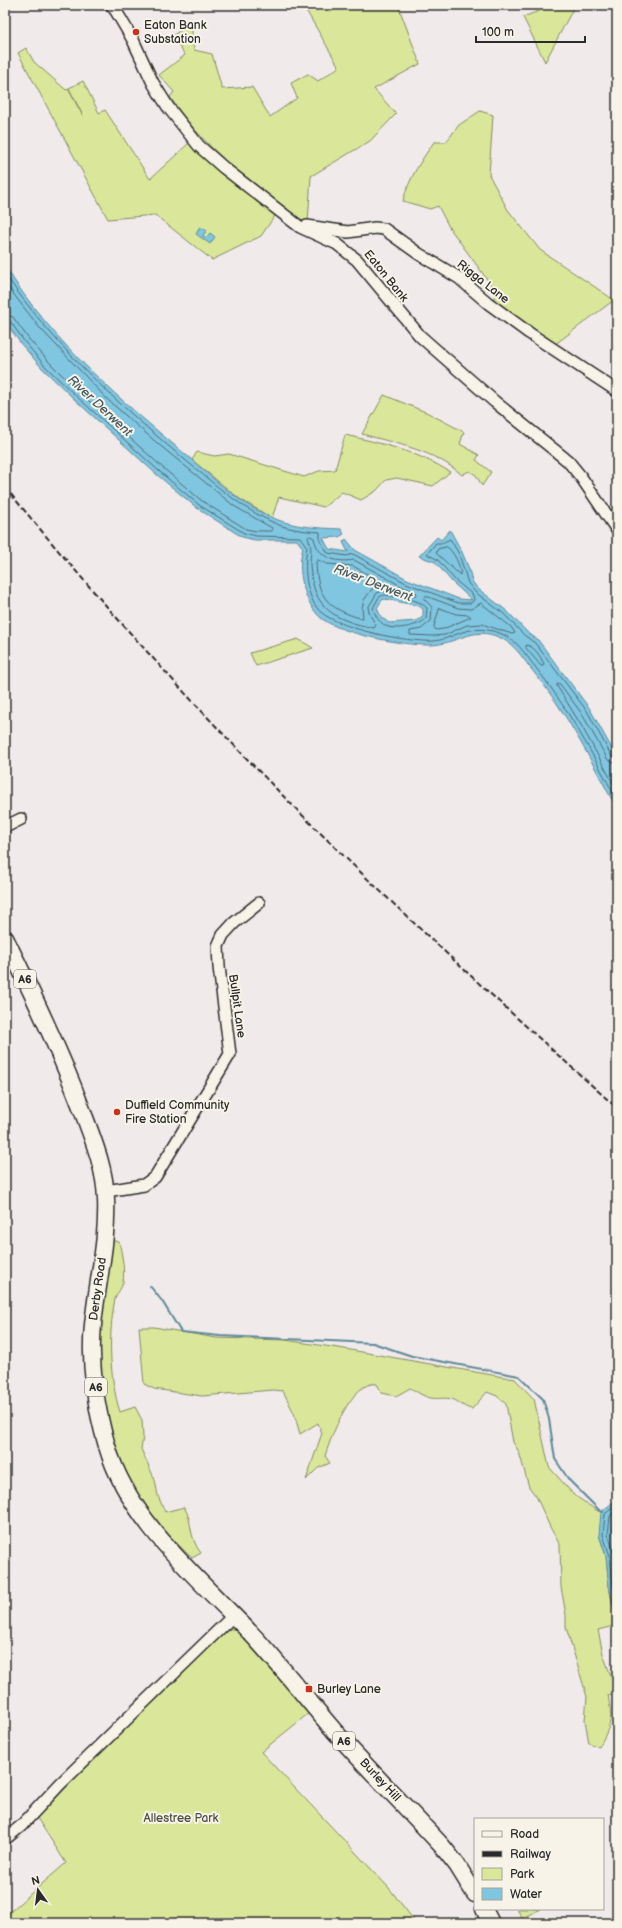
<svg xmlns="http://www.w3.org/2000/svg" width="622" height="1928" font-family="'Balsamiq Sans',sans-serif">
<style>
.green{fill:#dae79a;stroke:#828962}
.water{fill:#80c6e1;stroke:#5e8898;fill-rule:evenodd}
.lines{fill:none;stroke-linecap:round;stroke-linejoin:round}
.shore{stroke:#4d6974;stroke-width:1}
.stream{stroke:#5e8898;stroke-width:2}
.minor-casing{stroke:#2b2b2b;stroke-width:14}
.highway-casing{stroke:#2b2b2b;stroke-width:19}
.minor{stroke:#f7f3e8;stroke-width:11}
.highway{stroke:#f7f3e8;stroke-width:16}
.rail{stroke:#2b2b2b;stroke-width:2;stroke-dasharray:6 3;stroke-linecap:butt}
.poi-dot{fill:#c8321e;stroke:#f7f3e8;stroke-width:1.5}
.labels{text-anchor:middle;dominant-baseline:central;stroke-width:4;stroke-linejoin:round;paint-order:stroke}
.shield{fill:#f7f3e8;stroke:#686764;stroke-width:1}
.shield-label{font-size:11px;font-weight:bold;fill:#2b2b2b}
.poi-label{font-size:12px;fill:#2b2b2b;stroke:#f7f3e8;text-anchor:start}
.street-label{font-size:12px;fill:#2b2b2b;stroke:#f7f3e8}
.park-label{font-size:12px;fill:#4e5141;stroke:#f7f3e8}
.water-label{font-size:13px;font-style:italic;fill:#445a62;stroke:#f7f3e8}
</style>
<rect width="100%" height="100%" fill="#f1eaea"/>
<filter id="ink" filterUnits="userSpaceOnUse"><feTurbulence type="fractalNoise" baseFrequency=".025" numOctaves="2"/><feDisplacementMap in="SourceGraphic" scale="8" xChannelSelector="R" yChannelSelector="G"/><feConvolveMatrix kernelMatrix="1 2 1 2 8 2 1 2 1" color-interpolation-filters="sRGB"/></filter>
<g filter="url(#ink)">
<path class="green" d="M303 5H398L420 64 374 89 396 114 370 141 311 176 308 223C292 215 279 204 265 193 228 165 196 136 170 97L174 92 159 75 185 55 172 36 191 23 194 50 212 54 222 89 252 87 270 117 297 98 291 83 308 74 318 81 339 67Z
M555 5H575L545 62 523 17Z
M26 48 34 62 66 90 68 89 83 116 69 88 83 81 99 113 105 110 150 179 189 143 200 154 276 214 261 236 212 260 155 215 108 219 18 53Z
M480 111 493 115 489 175 508 210 540 250 614 300 554 345 493 303 495 293 489 282 449 227 438 206 430 209 403 201C409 178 421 161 434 142H446L459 125Z
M384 395 428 413 464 432 460 444 479 455 476 460 491 472 482 486 476 475 469 471 462 475C434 450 397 444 362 434Z
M345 435C381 443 419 452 450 472L433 486 397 478 386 480 376 491 361 500 342 492 324 507 279 497 272 518 240 499 192 460 197 452 214 456 229 454 304 477 319 471 335 470Z
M298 639 313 648 256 666 250 653Z
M110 1240 119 1242C122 1254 125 1270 123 1282 122 1288 117 1293 115 1299 108 1334 109 1377 120 1412L135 1407 142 1420 143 1437 141 1449 155 1480 158 1496 165 1512 184 1507C193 1521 188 1537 201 1553L192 1558C173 1540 154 1521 139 1499 110 1454 97 1393 98 1339 99 1308 106 1271 110 1240Z
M139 1327H154L216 1338 285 1340 345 1349 515 1379 534 1399 549 1467 574 1495 596 1510 608 1515 599 1535 606 1556 609 1587 617 1625 598 1630 603 1654 617 1693 608 1695C613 1720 611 1725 599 1747L589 1743 585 1720 587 1697 566 1627V1615L561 1587 560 1545 550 1527 536 1496 529 1487 519 1452 513 1442 506 1404 497 1396 487 1392 472 1409C464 1408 460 1402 452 1399 444 1397 435 1400 427 1397 421 1395 416 1391 410 1388L396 1396 382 1393 377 1384C352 1379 331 1437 325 1456L330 1463 318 1468 306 1480 322 1433 318 1423 300 1434 294 1413 283 1391 273 1390 202 1396 154 1389 144 1384Z
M228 1629H235L309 1713 261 1752 389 1888 416 1923H5V1916L66 1863 37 1818 137 1713 222 1631Z
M517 1909H541L522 1918Z"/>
<path class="water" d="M200 227 207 231 203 235 204 237H206L210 233 215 237 210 244 196 234Z
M5 266C52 343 124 403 192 460 216 481 243 506 273 518 294 527 318 528 341 529L344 534 339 537 323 538 329 549 348 552 343 542 346 539 355 550 407 579 459 599 472 600 452 582 435 562 419 556 437 537 441 540 450 530 462 552 469 569 472 581 477 588 507 611 527 632 538 640 590 709 617 758V809C591 761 567 712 532 670 524 660 517 648 506 641 475 622 460 644 431 645 406 646 340 634 321 618 304 603 296 569 303 548L297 540H255L242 537 197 508 156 474 72 397 42 368 21 344 5 321ZM385 599 419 606 423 609V617L416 621 389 623 381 617 377 608 382 600Z
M617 1499V1621L609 1587 606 1556 599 1535 601 1512Z"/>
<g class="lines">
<path class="shore" d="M5 274C53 345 118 404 184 459 211 481 238 506 270 521 285 529 303 531 320 532V541L328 553 347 556 353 554 406 583 458 603H471L474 600 473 595 455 580 438 560 427 554 436 543H442L450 539 459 554 468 583 475 592 504 614 524 635 535 643 587 711 612 757 617 759
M5 283 39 327 108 400 157 443 234 506 272 528V531H256L246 529 202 501 162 467 78 391 49 362 28 338 13 317 5 314
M5 319 10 321 24 341 45 366 74 394 159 471 199 505 244 533 256 536 300 537 307 547C304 567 305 591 317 608 331 628 410 643 434 641 443 640 449 637 457 634 473 627 491 628 506 636 518 642 525 654 533 664 567 706 592 753 617 800
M310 536 314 538C318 558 335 563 354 560L403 587 416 592 417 595C404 598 389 587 377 593L368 608 370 615 376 625 374 628C334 620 313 609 310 565 310 554 313 548 308 538Z
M447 547C453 550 462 568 460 575L436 553 438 549Z
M318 560 327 564 353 566 381 582V585L372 589 364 600 362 608 363 618C358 618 353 616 348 614 322 604 317 588 316 562Z
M385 595 410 599 421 603 427 608 426 619C419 626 395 631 386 626 379 622 375 616 373 608L379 597Z
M426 596 458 608 471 609 481 603 511 627 515 633 512 634 482 624 467 625 445 635 433 636 410 635V631L421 629 431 621 432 607 424 599Z
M440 608 456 614 469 615 471 617 443 629 436 630 434 627Z
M527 645C535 647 540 656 544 664L543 666H541L526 648Z
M617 764 608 760 582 714 560 684H557V686L581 725 617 790
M617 1504 605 1514 603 1535 610 1556 613 1586 617 1604
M617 1510 610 1516 608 1534 615 1555 617 1579"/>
<path class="stream" d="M150 1286 162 1301 181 1332 220 1336 373 1343 412 1356 519 1376 543 1399 549 1419 555 1459 569 1480 600 1511 603 1512"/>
<defs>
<path id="minor" d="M111 5 116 11 133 40 153 83 168 107 199 146 224 168 300 227 337 244 357 260 420 336 495 402 568 461 581 477 617 530
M307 226 348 232 375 228 384 229 419 254 459 278 488 303 529 333 617 391
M5 827 21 819
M106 1191 144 1185 155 1177 230 1054 219 967 218 946 223 935 234 923 259 903
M5 1839 21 1826 60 1784 234 1615"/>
<path id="highway" d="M5 938C33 994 59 1049 81 1107 92 1137 105 1167 106 1199 108 1241 97 1283 93 1325 89 1364 96 1409 107 1446 130 1525 204 1582 258 1641 285 1671 310 1703 337 1734 371 1772 407 1808 442 1846L457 1865 475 1894
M484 1909 491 1923"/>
</defs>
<use href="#minor" class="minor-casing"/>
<use href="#highway" class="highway-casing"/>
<use href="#minor" class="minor"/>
<use href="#highway" class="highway"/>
<path class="rail" d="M5 487C84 583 167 676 253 765 369 885 493 997 617 1108"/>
</g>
</g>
<g class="poi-dot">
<circle cx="136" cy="32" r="4"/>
<circle cx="117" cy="1112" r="4"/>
<rect x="305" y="1685" width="8" height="8" rx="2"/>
</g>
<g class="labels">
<g class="shield">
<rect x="14" y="970" width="22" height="18" rx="3"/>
<rect x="85" y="1378" width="22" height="18" rx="3"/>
<rect x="333" y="1732" width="22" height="18" rx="3"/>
</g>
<g class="shield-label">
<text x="25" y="979">A6</text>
<text x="96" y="1387">A6</text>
<text x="344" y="1741">A6</text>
</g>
<g class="poi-label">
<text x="144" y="25">Eaton Bank<tspan x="144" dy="14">Substation</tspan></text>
<text x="125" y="1105">Duffield Community<tspan x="125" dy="14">Fire Station</tspan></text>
<text x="317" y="1689">Burley Lane</text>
</g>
<g class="street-label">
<text transform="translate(386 276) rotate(51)">Eaton Bank</text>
<text transform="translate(483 282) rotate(38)">Rigga Lane</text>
<text transform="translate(237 1006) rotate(82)">Bullpit Lane</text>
<text transform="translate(98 1289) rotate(-82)">Derby Road</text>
<text transform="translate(380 1780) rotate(47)">Burley Hill</text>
</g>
<g class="park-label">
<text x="181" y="1818">Allestree Park</text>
</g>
<g class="water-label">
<text transform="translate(100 406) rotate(43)">River Derwent</text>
<text transform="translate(373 583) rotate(21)">River Derwent</text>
</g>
</g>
<rect width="622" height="1928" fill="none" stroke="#f7f3e8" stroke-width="20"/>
<rect x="10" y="10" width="602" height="1908" fill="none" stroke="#2b2b2b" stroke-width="1.5" filter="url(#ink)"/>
<rect x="474" y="1818" width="130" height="92" fill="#f7f3e8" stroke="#a5a39c"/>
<rect x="482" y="1831" width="20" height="6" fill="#f7f3e8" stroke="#a5a39c"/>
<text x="510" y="1838" font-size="12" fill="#2b2b2b">Road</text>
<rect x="482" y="1851" width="20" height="6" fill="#2b2b2b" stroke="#a5a39c"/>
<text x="510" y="1858" font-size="12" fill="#2b2b2b">Railway</text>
<rect x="482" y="1868" width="20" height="12" fill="#dae79a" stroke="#a5a39c"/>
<text x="510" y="1878" font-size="12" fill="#2b2b2b">Park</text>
<rect x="482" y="1888" width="20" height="12" fill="#80c6e1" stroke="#a5a39c"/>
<text x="510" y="1898" font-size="12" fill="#2b2b2b">Water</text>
<g transform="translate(38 1890) rotate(346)" stroke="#f7f3e8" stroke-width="3" paint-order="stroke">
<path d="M0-3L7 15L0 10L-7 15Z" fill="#2b2b2b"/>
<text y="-6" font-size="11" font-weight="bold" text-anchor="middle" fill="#2b2b2b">N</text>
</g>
<path d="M476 36v6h109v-6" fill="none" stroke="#2b2b2b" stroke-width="2"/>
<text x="482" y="36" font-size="12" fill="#2b2b2b" stroke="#f7f3e8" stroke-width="3" paint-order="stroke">100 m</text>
</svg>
